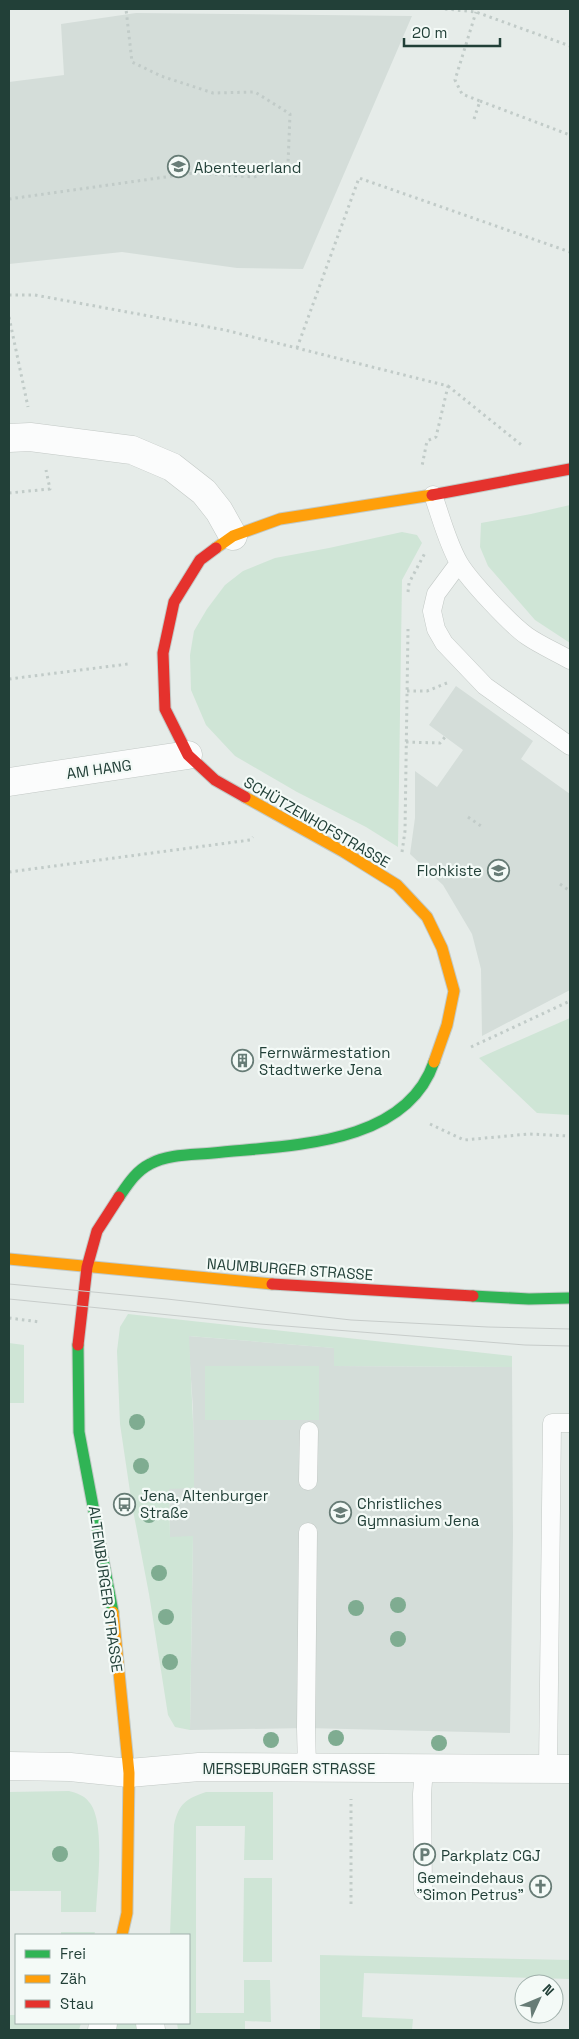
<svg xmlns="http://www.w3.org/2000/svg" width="579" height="2039" font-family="'Space Grotesk',sans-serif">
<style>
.built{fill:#d4ddd9}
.green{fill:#cfe5d6}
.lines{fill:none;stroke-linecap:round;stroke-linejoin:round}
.lane-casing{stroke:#c3c9c6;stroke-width:19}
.street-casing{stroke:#c3c9c6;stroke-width:29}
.fast-casing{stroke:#c2c9c6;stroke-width:13}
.slow-casing{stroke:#c2c9c6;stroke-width:13}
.jam-casing{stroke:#c2c9c6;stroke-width:13}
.path{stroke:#c1cbc8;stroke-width:3;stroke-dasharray:2.5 4;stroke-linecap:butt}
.lane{stroke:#fbfcfc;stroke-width:18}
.street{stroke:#fbfcfc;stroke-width:28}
.fast{stroke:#30b455;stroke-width:11}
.slow{stroke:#ff9f0a;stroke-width:11}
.jam{stroke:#e5322d;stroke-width:11}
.tram{stroke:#c7ccca;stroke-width:1}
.tree{fill:#7fac91}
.labels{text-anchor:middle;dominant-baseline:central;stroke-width:4.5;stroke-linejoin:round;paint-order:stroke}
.poi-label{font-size:15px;fill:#224038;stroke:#f4faf7;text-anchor:start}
.street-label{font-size:15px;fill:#224038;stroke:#f4faf7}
</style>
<rect width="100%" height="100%" fill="#e6ece9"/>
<path class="built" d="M136 13 412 16 303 269 237 268 122 252 9 264V82L64 75 61 24Z
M456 686 533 741 521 759 570 794V990L482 1036 481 969 472 934 443 885 410 854 415 818V771L437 787 463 750 429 725Z
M188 1336 335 1348 334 1366 512 1367 513 1535 510 1733 306 1728 190 1730 193 1537H170L169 1488H194L193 1408Z"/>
<path class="green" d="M570 505V643L535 620 488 566 480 547 481 523 531 514Z
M402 532 417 535 422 543 402 580 398 847 366 827 297 792 235 756 206 725 191 690 190 655 194 631 207 609 225 585 243 571 275 558 329 548Z
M570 1018V1115L537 1113 479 1058Z
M128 1314 512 1356V1367L334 1366V1348L189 1336 194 1444V1488L169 1489 170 1537 193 1536 190 1730 175 1727 168 1715 149 1594 132 1505 120 1424 117 1351 120 1327Z
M9 1343 24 1345V1403H9Z
M205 1366H319V1420H205Z
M69 1791C76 1793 84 1795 89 1802 106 1821 97 1887 96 1912H61V1891H9V1792Z
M206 1792H273V1860H244L245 1826H196V2013H244V1980H270L271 2022 245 2021V2030H178L177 2023H189V1935H170L174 1825C179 1803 186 1799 206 1792Z
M244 1878H272V1962H243Z
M61 1932H95L94 1935H61Z
M320 1955 570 1960V1979L364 1973 362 2017 413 2019 412 2030H320Z
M9 2015H16V2023H81L79 2030H9Z
M112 2023H142L143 2030H110Z"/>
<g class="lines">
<defs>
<path id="lane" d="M433 495C441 517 447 542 459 563 469 580 510 624 527 636 540 645 556 652 570 660
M459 563 436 594 432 611 436 629 444 643 485 686 570 746
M308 1481 309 1431
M307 1768 306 1728 308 1532
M548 1769 552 1423H570
M423 1890 422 1794 424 1769"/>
<path id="street" d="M9 438 30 437 132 450 172 467 204 492 219 511 233 536
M9 782 188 755
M9 1766 70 1767 129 1773 199 1767 570 1769
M150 2023 151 2030
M102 2030 103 2023"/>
<path id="fast" d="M119 1197C128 1184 136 1171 150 1164 168 1154 193 1155 213 1153 287 1145 405 1147 434 1062
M473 1296 529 1299 570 1298
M78 1345 79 1432 113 1612"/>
<path id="slow" d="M216 548 233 536 280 519 432 495
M245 797 344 852 397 885 427 917 442 948 454 991 447 1025 434 1062
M9 1259 272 1284
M113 1612 129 1773 127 1913 122 1935"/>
<path id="jam" d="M432 495 570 469
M216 548 200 560 174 602 163 653 165 709 188 755 215 780 245 797
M272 1284 473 1296
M78 1345 87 1267 97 1231 119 1197"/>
</defs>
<use href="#lane" class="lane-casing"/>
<use href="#street" class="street-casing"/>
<use href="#fast" class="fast-casing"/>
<use href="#slow" class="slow-casing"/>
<use href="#jam" class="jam-casing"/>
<path class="path" d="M445 9 476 12 570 46
M480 101 570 135
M474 119 480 101 462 94 455 80 476 12
M9 199 194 173 254 177 288 164 290 114 255 92 213 93 161 76 132 62 126 9
M9 295H35L225 330 448 386 436 437 427 441 422 466
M9 317 28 407
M297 348 359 178 570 252
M448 386 524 447
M9 493 50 489 46 470
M408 592 409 583 426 551
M9 679 128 664
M407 691H427L447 683
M406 742 440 743 445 737
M468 817 481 826
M402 852 405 831 408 629
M9 872 250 840 253 837
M560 884 570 891
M471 1047 570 1001
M430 1124 464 1140 529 1134 570 1136
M9 1318 40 1322
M351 1904V1799"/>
<use href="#lane" class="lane"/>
<use href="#street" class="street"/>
<use href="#fast" class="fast"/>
<use href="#slow" class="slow"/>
<use href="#jam" class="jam"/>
<path class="tram" d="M9 1284 167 1299 351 1320 488 1327 570 1329
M9 1299 260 1324 525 1345 570 1346"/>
</g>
<g class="tree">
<circle cx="137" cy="1422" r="8"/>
<circle cx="141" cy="1466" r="8"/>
<circle cx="149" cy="1515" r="8"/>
<circle cx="159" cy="1573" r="8"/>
<circle cx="398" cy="1605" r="8"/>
<circle cx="356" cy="1608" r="8"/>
<circle cx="166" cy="1617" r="8"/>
<circle cx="398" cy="1639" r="8"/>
<circle cx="170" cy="1662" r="8"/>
<circle cx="336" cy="1738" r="8"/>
<circle cx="271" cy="1740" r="8"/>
<circle cx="439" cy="1743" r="8"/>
<circle cx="60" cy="1854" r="8"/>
</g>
<defs>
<symbol id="school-ring" viewBox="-11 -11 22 22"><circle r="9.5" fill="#f4faf7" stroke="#677c76" stroke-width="1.5"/><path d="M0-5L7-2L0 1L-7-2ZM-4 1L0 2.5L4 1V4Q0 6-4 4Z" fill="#677c76"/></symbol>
<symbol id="building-ring" viewBox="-11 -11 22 22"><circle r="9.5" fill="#f4faf7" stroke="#677c76" stroke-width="1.5"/><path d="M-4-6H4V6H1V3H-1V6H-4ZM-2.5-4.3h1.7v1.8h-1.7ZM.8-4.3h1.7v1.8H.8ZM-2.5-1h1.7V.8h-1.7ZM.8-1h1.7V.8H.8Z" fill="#677c76"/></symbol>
<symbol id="bus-ring" viewBox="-11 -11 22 22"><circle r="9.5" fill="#f4faf7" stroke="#677c76" stroke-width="1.5"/><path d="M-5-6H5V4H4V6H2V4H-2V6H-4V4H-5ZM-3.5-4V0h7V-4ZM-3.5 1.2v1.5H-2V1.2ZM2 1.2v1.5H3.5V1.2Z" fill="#677c76"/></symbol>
<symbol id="parking-ring" viewBox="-11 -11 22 22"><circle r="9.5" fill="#f4faf7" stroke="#677c76" stroke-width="1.5"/><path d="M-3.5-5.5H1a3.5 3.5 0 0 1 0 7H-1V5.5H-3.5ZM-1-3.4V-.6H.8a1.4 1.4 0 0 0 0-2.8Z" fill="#677c76"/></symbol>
<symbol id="church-ring" viewBox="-11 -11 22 22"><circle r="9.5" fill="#f4faf7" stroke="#677c76" stroke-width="1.5"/><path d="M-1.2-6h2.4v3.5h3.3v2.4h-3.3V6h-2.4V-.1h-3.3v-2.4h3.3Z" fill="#677c76"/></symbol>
</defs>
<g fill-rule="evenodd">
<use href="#school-ring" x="166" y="154" width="25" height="25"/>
<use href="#school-ring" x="486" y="858" width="25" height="25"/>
<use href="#building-ring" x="230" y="1048" width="25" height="25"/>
<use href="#bus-ring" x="112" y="1492" width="25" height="25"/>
<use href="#school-ring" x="328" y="1500" width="25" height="25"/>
<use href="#parking-ring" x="412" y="1842" width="25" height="25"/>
<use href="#church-ring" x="528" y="1874" width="25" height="25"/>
</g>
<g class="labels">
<g class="poi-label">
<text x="194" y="167">Abenteuerland</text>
<text x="482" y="870" text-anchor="end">Flohkiste</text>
<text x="259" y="1052">Fernwärmestation<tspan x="259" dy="17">Stadtwerke Jena</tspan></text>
<text x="140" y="1495">Jena, Altenburger<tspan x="140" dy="17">Straße</tspan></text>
<text x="357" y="1503">Christliches<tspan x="357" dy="17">Gymnasium Jena</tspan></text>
<text x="441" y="1855">Parkplatz CGJ</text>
<text x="524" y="1877" text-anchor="end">Gemeindehaus<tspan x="524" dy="17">"Simon Petrus"</tspan></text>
</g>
<g class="street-label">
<text transform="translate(99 769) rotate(-8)">AM HANG</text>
<text transform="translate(317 822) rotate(30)">SCHÜTZENHOFSTRASSE</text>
<text transform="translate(290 1269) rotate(4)">NAUMBURGER STRASSE</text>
<text transform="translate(106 1589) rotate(82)">ALTENBURGER STRASSE</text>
<text x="289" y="1768">MERSEBURGER STRASSE</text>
</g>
</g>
<rect width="579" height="2039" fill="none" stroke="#224038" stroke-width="20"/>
<rect x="15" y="1934" width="175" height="90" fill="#f4faf7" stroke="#a0b0ab"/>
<rect x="25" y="1950" width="25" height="8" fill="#30b455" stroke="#a0b0ab"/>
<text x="60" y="1959" font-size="15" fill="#224038">Frei</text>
<rect x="25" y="1975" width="25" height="8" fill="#ff9f0a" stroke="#a0b0ab"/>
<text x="60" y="1984" font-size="15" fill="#224038">Zäh</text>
<rect x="25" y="2000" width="25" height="8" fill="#e5322d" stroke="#a0b0ab"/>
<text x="60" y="2009" font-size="15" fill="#224038">Stau</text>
<g transform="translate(539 1999) rotate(46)"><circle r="24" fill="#f4faf7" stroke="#a0b0ab"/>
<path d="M0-4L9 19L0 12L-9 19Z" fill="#677c76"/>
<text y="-8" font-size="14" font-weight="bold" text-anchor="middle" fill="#224038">N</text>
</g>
<path d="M404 38v8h96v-8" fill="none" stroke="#224038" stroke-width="2.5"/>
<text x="412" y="38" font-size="15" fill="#224038" stroke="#f4faf7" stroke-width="4" paint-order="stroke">20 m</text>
</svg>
